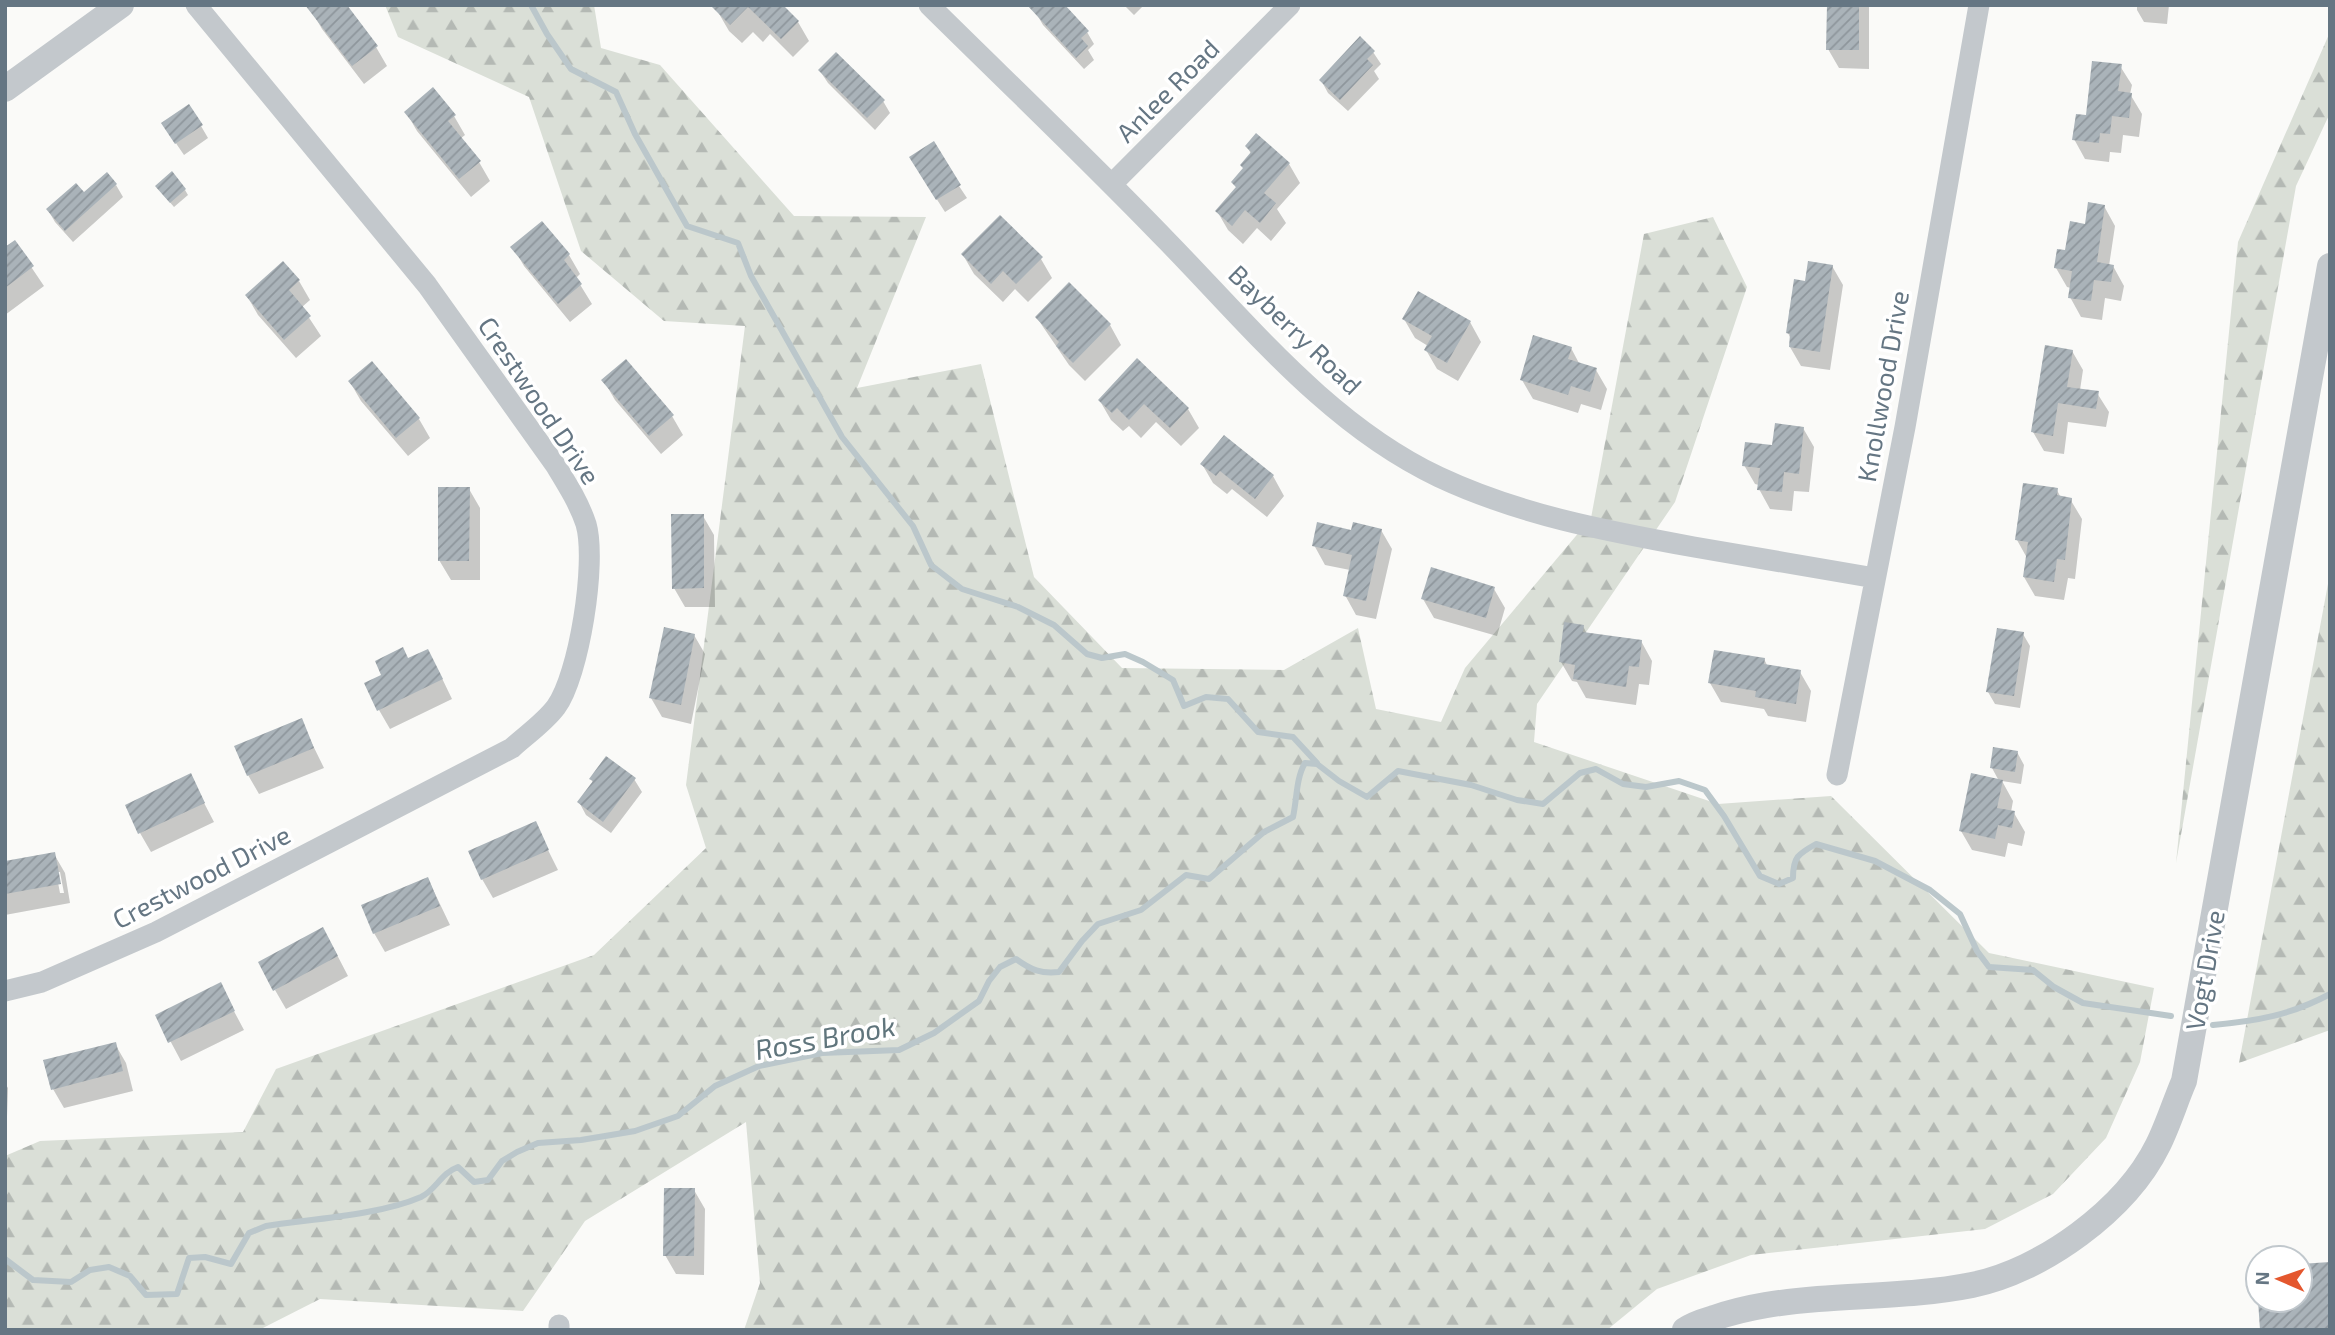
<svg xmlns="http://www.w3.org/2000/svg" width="2335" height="1335" font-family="'Exo 2',sans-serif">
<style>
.forest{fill:url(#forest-firs)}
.shadow{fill:#0003;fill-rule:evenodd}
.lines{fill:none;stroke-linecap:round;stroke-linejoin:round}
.stream{stroke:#bbc7cb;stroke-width:6}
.building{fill:url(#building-hatch)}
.minor{stroke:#c3c8cc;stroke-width:21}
.tertiary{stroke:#c3c8cc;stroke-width:26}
.labels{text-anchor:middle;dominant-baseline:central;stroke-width:7;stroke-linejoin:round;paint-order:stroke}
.street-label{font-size:26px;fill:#657683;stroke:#fff}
.water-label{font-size:28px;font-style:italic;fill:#60757c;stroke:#fff}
</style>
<defs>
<pattern id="forest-firs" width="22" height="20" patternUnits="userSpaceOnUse" patternTransform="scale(1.75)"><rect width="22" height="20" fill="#dadfd7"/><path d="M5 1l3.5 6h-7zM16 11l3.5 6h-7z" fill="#b4b9b4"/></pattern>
<pattern id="building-hatch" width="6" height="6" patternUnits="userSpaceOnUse" patternTransform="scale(1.75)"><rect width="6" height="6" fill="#aab3b9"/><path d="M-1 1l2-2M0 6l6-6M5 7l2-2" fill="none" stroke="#8e969c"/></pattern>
</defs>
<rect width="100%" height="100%" fill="#fafaf8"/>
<path class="forest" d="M385 5H594L601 48 660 65 794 216 926 217 857 388 981 364 1034 577 1122 668 1284 670 1358 628 1376 709 1441 722 1465 668 1591 518 1644 234 1713 217 1747 287 1675 502 1537 704 1534 742 1718 804 1831 796 1989 953 2154 988 2140 1062 2106 1138 2053 1194 1985 1229 1751 1255 1657 1289 1607 1330H744L760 1283 746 1122 585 1221 523 1311 320 1299 259 1330H5V1156L40 1141 243 1132 276 1069 594 955 706 848 686 785 745 326 664 321 581 251 529 97 398 37Z
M2330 32V113L2296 186 2176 863 2238 242Z
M2330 573V1030L2239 1063Z"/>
<path class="shadow" d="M725 5H781L798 22 809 41 793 57 770 34 763 42 753 32 742 43 729 31 718 12Z
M1124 5H1144L1134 15Z
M1829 5H1869V69L1839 68 1828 49Z
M2137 5H2169L2167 24 2144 22 2137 10Z
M311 10 376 47 387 66 364 84 322 29Z
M1036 13 1087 32 1094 44 1088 50 1094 60 1084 69 1043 25Z
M1373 52 1381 64 1374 71 1379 79 1348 111 1328 93 1321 80Z
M2120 66 2132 85 2130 94 2142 114 2139 137 2123 135 2121 153 2110 152 2109 162 2085 159 2074 139Z
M820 71 883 101 890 113 875 130 828 83Z
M406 112 454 116 465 135 460 139 479 162 490 181 471 197 417 131Z
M201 126 208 138 184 155 171 136Z
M1247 146 1289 164 1300 183 1277 209 1286 223 1271 241 1257 228 1243 244 1228 230 1217 211 1237 189 1233 182 1244 169 1251 154Z
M918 170 959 186 967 198 945 212Z
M116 185 123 197 73 242 55 222 48 210Z
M185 190 188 195 174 207 161 192Z
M2104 206 2115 226 2109 266H2113L2124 286 2121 301 2105 298 2102 320 2081 317 2070 297 2071 288 2067 287 2056 268 2086 226Z
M542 223 569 255 580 274 576 278 592 304 570 322 524 266 513 247Z
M15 243 44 286 5 315V250Z
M963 255 1041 259 1052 278 1028 302 1015 289 1003 302 974 274Z
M1832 266 1843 285 1830 370 1801 366 1790 347 1791 339 1788 333 1807 283Z
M299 281 310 300 302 307 321 336 296 358 258 315 247 296Z
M1069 285 1110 325 1121 345 1085 381 1069 365 1037 318Z
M1404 319 1470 322 1481 342 1458 381 1437 369 1426 350 1428 346 1415 338Z
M1571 348 1580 365 1596 370 1607 389 1601 410 1581 404 1578 413 1533 399 1522 380Z
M2072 351 2083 370 2080 390 2097 393 2109 412 2106 427 2068 422 2064 454 2044 451 2033 432Z
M1137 361 1188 409 1199 428 1181 446 1156 422 1141 438 1129 426 1123 431 1111 420 1100 401Z
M604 381 672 416 683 435 661 454 615 400Z
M350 382 419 419 430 438 408 456 361 401Z
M1803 428 1814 447 1809 492 1794 491 1792 511 1770 509 1759 489V485L1755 484 1744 465Z
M1224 437 1273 476 1284 496 1267 517 1232 489 1227 494 1213 483 1202 464Z
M469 489 480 508V580H451L439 560Z
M2057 490 2061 498 2070 499 2082 519 2075 579 2068 578 2064 600 2035 596 2024 577 2027 558 2017 540Z
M703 516 714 535 715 607H685L674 588Z
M1381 530 1392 549 1376 619 1356 615 1345 595 1350 570 1325 565 1314 545 1353 532Z
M1494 589 1505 608 1497 636 1434 618 1423 599Z
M1583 626 1587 634 1641 641 1652 661 1649 685 1639 684 1636 705 1586 698 1577 682 1572 681 1561 662Z
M2023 634 2030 646 2020 708 1995 704 1988 692Z
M694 635 705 654 691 724 662 717 651 698Z
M1764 659 1768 667 1800 672 1811 691 1806 722 1768 716 1764 709 1721 702 1710 683Z
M408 660 438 670 452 699 390 729 379 710Z
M301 721 324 768 259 794 248 775Z
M2017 752 2024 765 2021 784 2002 781 2013 801 2011 812 2014 813 2025 832 2022 846 2008 843 2005 857 1972 850 1961 831 1999 781 1992 768Z
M190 776 214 822 151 852 140 833Z
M591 779H634L642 792 611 833 586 815 579 802 593 783Z
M535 824 558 870 493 898 482 879Z
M54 854 65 873 70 903 5 915V863ZM56 872H60L64 893H60Z
M428 879 450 925 385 952 374 933Z
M334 949 348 976 286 1009 275 990Z
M220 985 244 1030 181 1061 157 1016Z
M115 1044 126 1063 133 1091 64 1108 53 1089Z
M5 1083 8 1088 7 1117H5Z
M694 1190 705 1209 704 1275 676 1274 665 1255Z"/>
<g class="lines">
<path class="stream" d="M531 5 547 34 571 69 616 92 635 134 687 226 738 243 751 276 842 437 913 526 931 565 962 589 1018 607 1054 625 1087 654 1102 658 1125 654 1143 662 1173 680 1184 706 1206 697 1228 699 1258 732 1293 737 1317 763
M2213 1025C2257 1021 2291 1015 2330 994
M5 1259 33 1280 71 1282 90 1270 109 1267 130 1276 146 1295 177 1294 189 1258 205 1257 231 1264 249 1233 266 1226C312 1219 380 1215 421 1197 436 1190 441 1173 458 1167L474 1182 488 1180 502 1161 517 1152 538 1143 581 1140 635 1131 678 1116 715 1086 759 1066 822 1053 899 1050 934 1033 979 1001 989 981 1000 967 1016 959C1031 970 1041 974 1059 972L1082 941 1098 924 1141 910 1186 875 1209 879 1264 832 1293 817C1297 799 1296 778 1305 763L1317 764 1339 781 1367 797 1398 771 1471 785 1517 800 1543 804 1580 773 1596 769 1623 784 1646 787 1679 781 1705 790 1724 816 1760 876 1779 884 1793 878C1793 857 1798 854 1816 844L1875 861 1930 890 1960 914 1977 951 1989 967 2033 970 2054 987 2083 1003 2171 1016"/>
</g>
<path class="building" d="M305 5H347L378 46 352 66Z
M710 5H783L799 21 781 39 748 7 730 25Z
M1027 5H1065L1089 31 1081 38 1088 46 1076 58Z
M1827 5H1859V50H1826Z
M1360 36 1375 51 1367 59 1373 65 1340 100 1319 80Z
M836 52 885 100 867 118 818 70Z
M2092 61 2122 64 2118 91 2132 93 2129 118 2112 116 2110 134 2100 133 2099 143 2072 140 2076 114 2086 115Z
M433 87 456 115 448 121 481 161 459 179 404 112Z
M189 104 203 125 175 144 161 123Z
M1256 133 1290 163 1264 193 1276 203 1260 223 1245 210 1232 226 1215 211 1236 187 1231 182 1243 168 1240 165 1251 152 1245 146Z
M934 141 961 185 936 200 909 157Z
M172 171 186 189 170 203 155 186Z
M107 172 117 184 65 231 46 209 76 183 84 192Z
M2088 202 2105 205 2097 262 2114 265 2111 282 2094 280 2091 301 2068 298 2072 271 2054 268 2057 249 2065 250 2070 221 2085 224Z
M1000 215 1043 257 1016 284 1003 271 991 284 961 254Z
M542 221 570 254 564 260 582 284 558 304 510 247Z
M15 240 34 266 5 288V247Z
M283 261 300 280 289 290 311 316 284 340 245 295Z
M1808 261 1833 265 1820 352 1789 347 1790 334 1786 333 1794 279 1805 281Z
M1069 282 1111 324 1073 363 1056 346 1059 342 1035 317Z
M1418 291 1471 321 1447 363 1424 350 1432 336 1402 319Z
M1533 335 1572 347 1568 359 1597 368 1590 392 1571 386 1568 395 1520 380Z
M2045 345 2073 350 2067 387 2099 391 2096 409 2058 403 2053 436 2031 432Z
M1137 358 1189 408 1170 428 1144 404 1129 420 1117 408 1112 413 1098 400Z
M626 359 674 415 649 436 601 380Z
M372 361 420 418 396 438 348 381Z
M1775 423 1804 427 1799 474 1784 472 1782 492 1757 490 1760 468 1742 466 1745 442 1772 445Z
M1224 435 1274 475 1255 499 1220 471 1216 476 1200 464Z
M2023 483 2058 488 2057 495 2072 498 2065 560 2057 559 2054 582 2023 577 2028 542 2015 540Z
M438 487H470L469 561H438Z
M671 514H704V588L672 589Z
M1317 522 1351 530 1353 522 1382 529 1366 601 1343 596 1352 555 1312 546Z
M1431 567 1495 587 1486 618 1421 599Z
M1564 622 1584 625 1583 632 1642 640 1639 667 1629 666 1626 687 1573 679 1575 665 1559 662Z
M664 627 695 634 681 705 649 698Z
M1997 628 2024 632 2014 696 1986 692Z
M403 647 408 658 428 649 443 679 377 711 364 683 381 675 375 661Z
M1714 650 1765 658 1764 664 1801 670 1796 704 1755 697 1756 691 1708 683Z
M302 718 314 748 247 776 234 746Z
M1993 747 2018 751 2015 772 1990 768Z
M606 756 636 778 603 822 577 802 593 781 589 779Z
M191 773 205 803 138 834 125 805Z
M1971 773 2003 780 1997 808 2015 811 2012 828 1998 825 1995 839 1959 831Z
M536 821 549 850 481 880 468 851Z
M55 852 61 884 5 894V861Z
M428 877 440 906 373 934 361 905Z
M323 927 338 956 273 991 258 962Z
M221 982 235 1011 168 1043 155 1015Z
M116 1042 123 1071 51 1090 43 1060Z
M664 1188H695L694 1256H663Z
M2330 1262V1330H2260L2258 1300H2300V1264Z"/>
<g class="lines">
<path class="minor" d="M929 5C1008 83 1089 160 1166 240 1250 326 1329 425 1439 477 1520 515 1606 531 1694 547 1754 557 1815 568 1875 578
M1112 184 1290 5
M1837 775 1905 427 1979 5
M5 991 42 982 156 932 512 748C526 735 544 723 556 707 579 676 597 562 586 524 579 503 567 484 556 466L427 285 196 5
M559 1330V1325"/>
<path class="tertiary" d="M5 89 121 5
M1685 1330C1693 1324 1704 1321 1714 1318 1749 1306 1782 1302 1818 1299 1869 1295 1922 1295 1972 1285 2042 1271 2126 1210 2158 1145 2168 1125 2175 1102 2184 1081L2330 266"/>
</g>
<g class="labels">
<g class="street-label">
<text transform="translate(1167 90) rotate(-45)">Anlee Road</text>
<text transform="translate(1296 329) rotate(44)">Bayberry Road</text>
<text transform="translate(1882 386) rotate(-80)">Knollwood Drive</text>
<text transform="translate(540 400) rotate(56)">Crestwood Drive</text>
<text transform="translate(201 876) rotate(-27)">Crestwood Drive</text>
<text transform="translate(2204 970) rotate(-80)">Vogt Drive</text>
</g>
<g class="water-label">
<text transform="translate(825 1037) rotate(-10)">Ross Brook</text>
</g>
</g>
<rect width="2335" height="1335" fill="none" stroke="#657683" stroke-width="14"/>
<g transform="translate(2279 1279) rotate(272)"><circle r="33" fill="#ffffff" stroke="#c1c8cd" stroke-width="2"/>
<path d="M0-5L12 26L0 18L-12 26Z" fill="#e4572e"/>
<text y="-10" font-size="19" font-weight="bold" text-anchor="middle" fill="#657683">N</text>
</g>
</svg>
